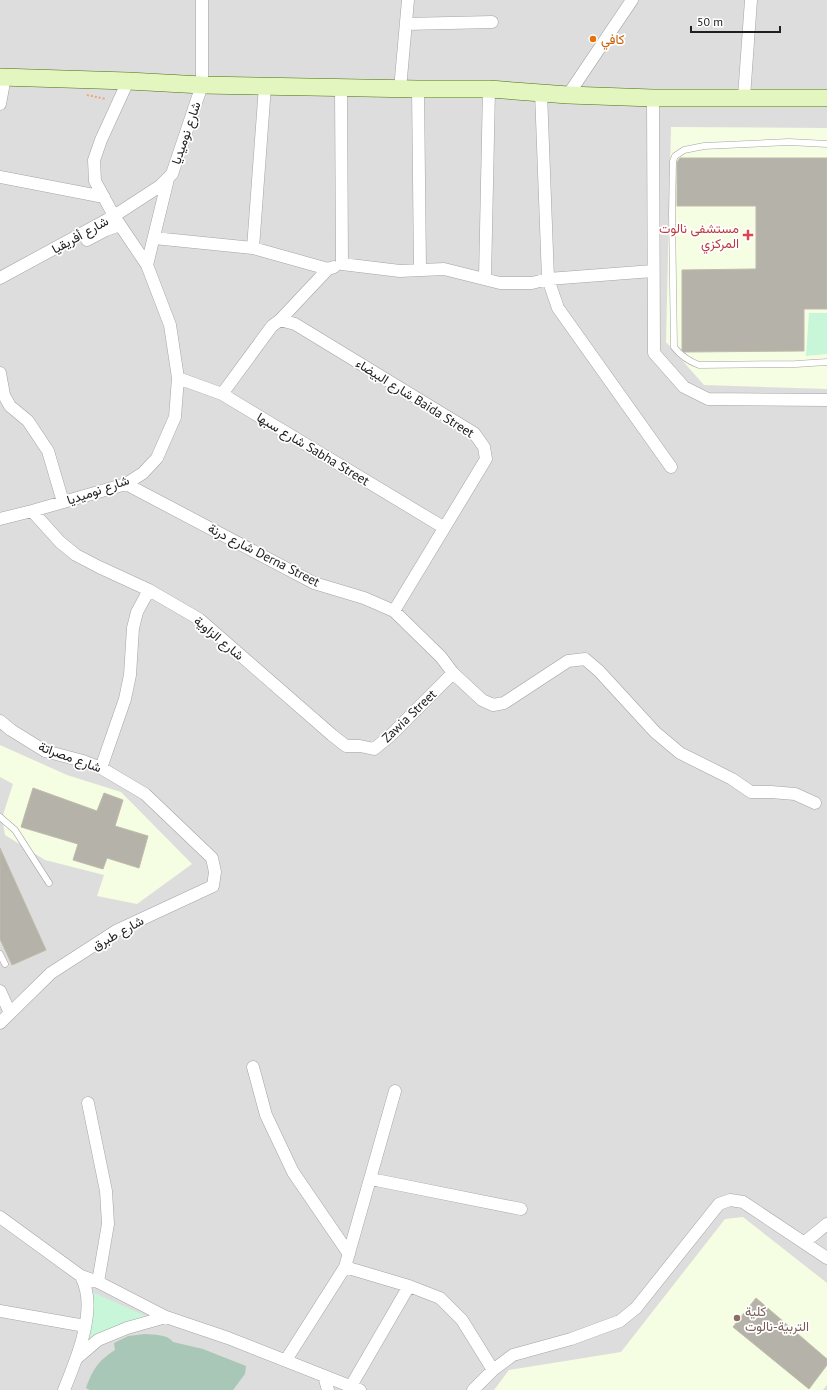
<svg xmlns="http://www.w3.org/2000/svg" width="827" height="1390" font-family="'PT Sans',Vazirmatn,sans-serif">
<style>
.residential{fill:#dedddd}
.education{fill:#f5fde2}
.cemetery{fill:#a9c7b6}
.park{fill:#c7f6d8}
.building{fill:#b5b2a9;stroke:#c1baaa}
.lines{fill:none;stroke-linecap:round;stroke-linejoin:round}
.lane-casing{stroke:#a4a4a4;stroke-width:7}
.street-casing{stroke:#a4a4a4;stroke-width:13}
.secondary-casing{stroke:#49720c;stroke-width:18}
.path{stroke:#f1a676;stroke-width:2;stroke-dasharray:2 2;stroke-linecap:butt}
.lane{stroke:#fff;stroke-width:6}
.street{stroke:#fff;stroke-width:12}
.secondary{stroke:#e3f6bf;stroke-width:17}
.food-dot{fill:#e8710a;stroke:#fff;stroke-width:1.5}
.health-dot{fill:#e0444e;stroke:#fff;stroke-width:1.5}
.education-dot{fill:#8d6e63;stroke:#fff;stroke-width:1.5}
.labels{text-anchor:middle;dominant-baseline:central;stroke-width:3.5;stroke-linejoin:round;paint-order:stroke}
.food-label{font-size:13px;fill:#c56008;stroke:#fff;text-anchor:start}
.street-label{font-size:13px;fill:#202020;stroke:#fff}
.health-label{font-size:13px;fill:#be3a42;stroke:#fff;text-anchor:end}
.education-label{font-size:13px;fill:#785e54;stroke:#fff;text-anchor:start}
</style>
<rect width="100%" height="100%" fill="#f0efe7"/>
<path class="residential" d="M0 0H827V1390H0Z"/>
<path class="education" d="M671 127 827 128V389L704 385 666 342Z
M0 745 67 775 121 792 192 864 137 904 97 896 104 875 45 860 5 835 2 818 13 784 0 777Z
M743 1217 827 1283V1385L823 1390H494L509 1370 621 1352 725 1219Z"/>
<path class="cemetery" d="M145 1334C154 1335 168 1334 173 1342L203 1349 246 1366 245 1374 233 1390H90L86 1388C93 1369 98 1361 115 1350L114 1343 128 1336Z"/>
<path class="park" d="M809 313H827V354L806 356Z
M90 1291 148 1317 87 1341Z"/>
<path class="building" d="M680 158H827V309H804V351L684 352 682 350V270L756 269V206H677V162Z
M33 788 97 811 104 793 123 800 115 826 148 836 139 868 107 858 103 869 73 860 78 844 21 827Z
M0 848 46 950 12 965 0 939Z
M756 1298 827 1359V1365L809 1389 733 1327Z"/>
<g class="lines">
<defs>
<path id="lane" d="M827 144 789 142 704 146 684 150 675 156 673 161 672 215 674 347C681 356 688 361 699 365L796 364 827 362
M0 817 15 830 49 883
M0 954 5 964"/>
<path id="street" d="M406 24 492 22
M341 88 342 264 400 271 444 269 500 283H532L548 279 653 271
M400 89 408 0
M418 89 420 269
M541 92 548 279 558 308 671 467
M568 95 632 0
M744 97 751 0
M653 98 654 353 684 387 708 399 827 400
M0 104 5 77
M0 177 104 197
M154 238 253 248 328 269
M87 240 106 230 120 225
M253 248 265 86
M147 265 168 179
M0 278 114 216 160 186 172 174 202 85V0
M485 278 489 89
M280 320 328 269 334 267
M0 373 4 395 10 406 28 421 48 451 63 502
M178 378 222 394 443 527
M222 394 272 326 280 320 295 324 474 433 484 447 486 459 394 611
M126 484 314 583 364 598 394 611 441 657 453 673 482 700 493 705 504 703 568 661 585 659 599 671 655 732 680 753 732 779 751 792H771L795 794 815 803
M32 511 60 542 76 555 99 567 149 590 199 619 332 735 346 746H360L374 749 391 735 453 673
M0 519 32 511 126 484 143 473 157 458 175 417 178 378 170 325 147 265 114 216 95 181 94 160 101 140 128 81
M0 721 11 730 45 751 83 761 101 768 145 794 212 858 215 872 213 886 116 931 51 973 0 1023
M101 768 125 699 130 675 133 628 137 612 149 590
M0 991 10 1013
M253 1067 266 1115 293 1172 349 1254
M88 1103 106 1191 108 1224 98 1282
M371 1179 521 1209
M0 1217 81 1276 98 1282 166 1317 228 1338 360 1390
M805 1242 827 1224
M345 1267 409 1286 440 1298 462 1320 493 1370
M0 1311 85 1326
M77 1358 98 1340 127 1328 166 1317
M286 1360 345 1267 395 1091
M324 1376 328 1390
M351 1386 409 1286
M64 1390C75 1363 93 1320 86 1290 85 1285 83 1280 81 1276
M473 1390 493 1370 513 1355 571 1339 620 1321 636 1308 719 1204 730 1200 743 1202 827 1258"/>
<path id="secondary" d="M0 77 128 81 202 85 418 89H489L568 95 653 98H827"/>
</defs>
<use href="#lane" class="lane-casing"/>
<use href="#street" class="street-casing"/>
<use href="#secondary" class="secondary-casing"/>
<path class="path" d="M87 95 106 99"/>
<use href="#lane" class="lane"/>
<use href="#street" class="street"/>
<use href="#secondary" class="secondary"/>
</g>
<circle class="food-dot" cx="593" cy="39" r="4"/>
<path class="health-dot" d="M746 229h4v4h4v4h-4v4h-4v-4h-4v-4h4z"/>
<circle class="education-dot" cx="737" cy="1318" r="4"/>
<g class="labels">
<g class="food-label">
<text x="601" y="39">كافي</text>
</g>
<g class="street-label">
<text transform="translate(186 133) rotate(-71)">شارع نوميديا</text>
<text transform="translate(80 235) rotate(-29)">شارع أفريقيا</text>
<text transform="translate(415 398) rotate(32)">شارع البيضاء Baida Street</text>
<text transform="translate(313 449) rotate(31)">شارع سبها Sabha Street</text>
<text transform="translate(98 490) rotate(-19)">شارع نوميديا</text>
<text transform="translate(264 555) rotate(27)">شارع درنة Derna Street</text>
<text transform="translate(219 638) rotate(40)">شارع الزاوية</text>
<text transform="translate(409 716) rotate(-44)">Zawia Street</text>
<text transform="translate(70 757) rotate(20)">شارع مصراتة</text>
<text transform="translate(118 933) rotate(-29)">شارع طبرق</text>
</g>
<g class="health-label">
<text x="739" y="228">مستشفى نالوت<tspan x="739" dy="15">المركزي</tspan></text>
</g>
<g class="education-label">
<text x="745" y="1311">كلية<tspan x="745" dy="15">التربية-نالوت</tspan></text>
</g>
</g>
<path d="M691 26v6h89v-6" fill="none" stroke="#202020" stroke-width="2"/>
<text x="697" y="26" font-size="12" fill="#202020" stroke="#ffffff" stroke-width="3" paint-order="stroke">50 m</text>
</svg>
